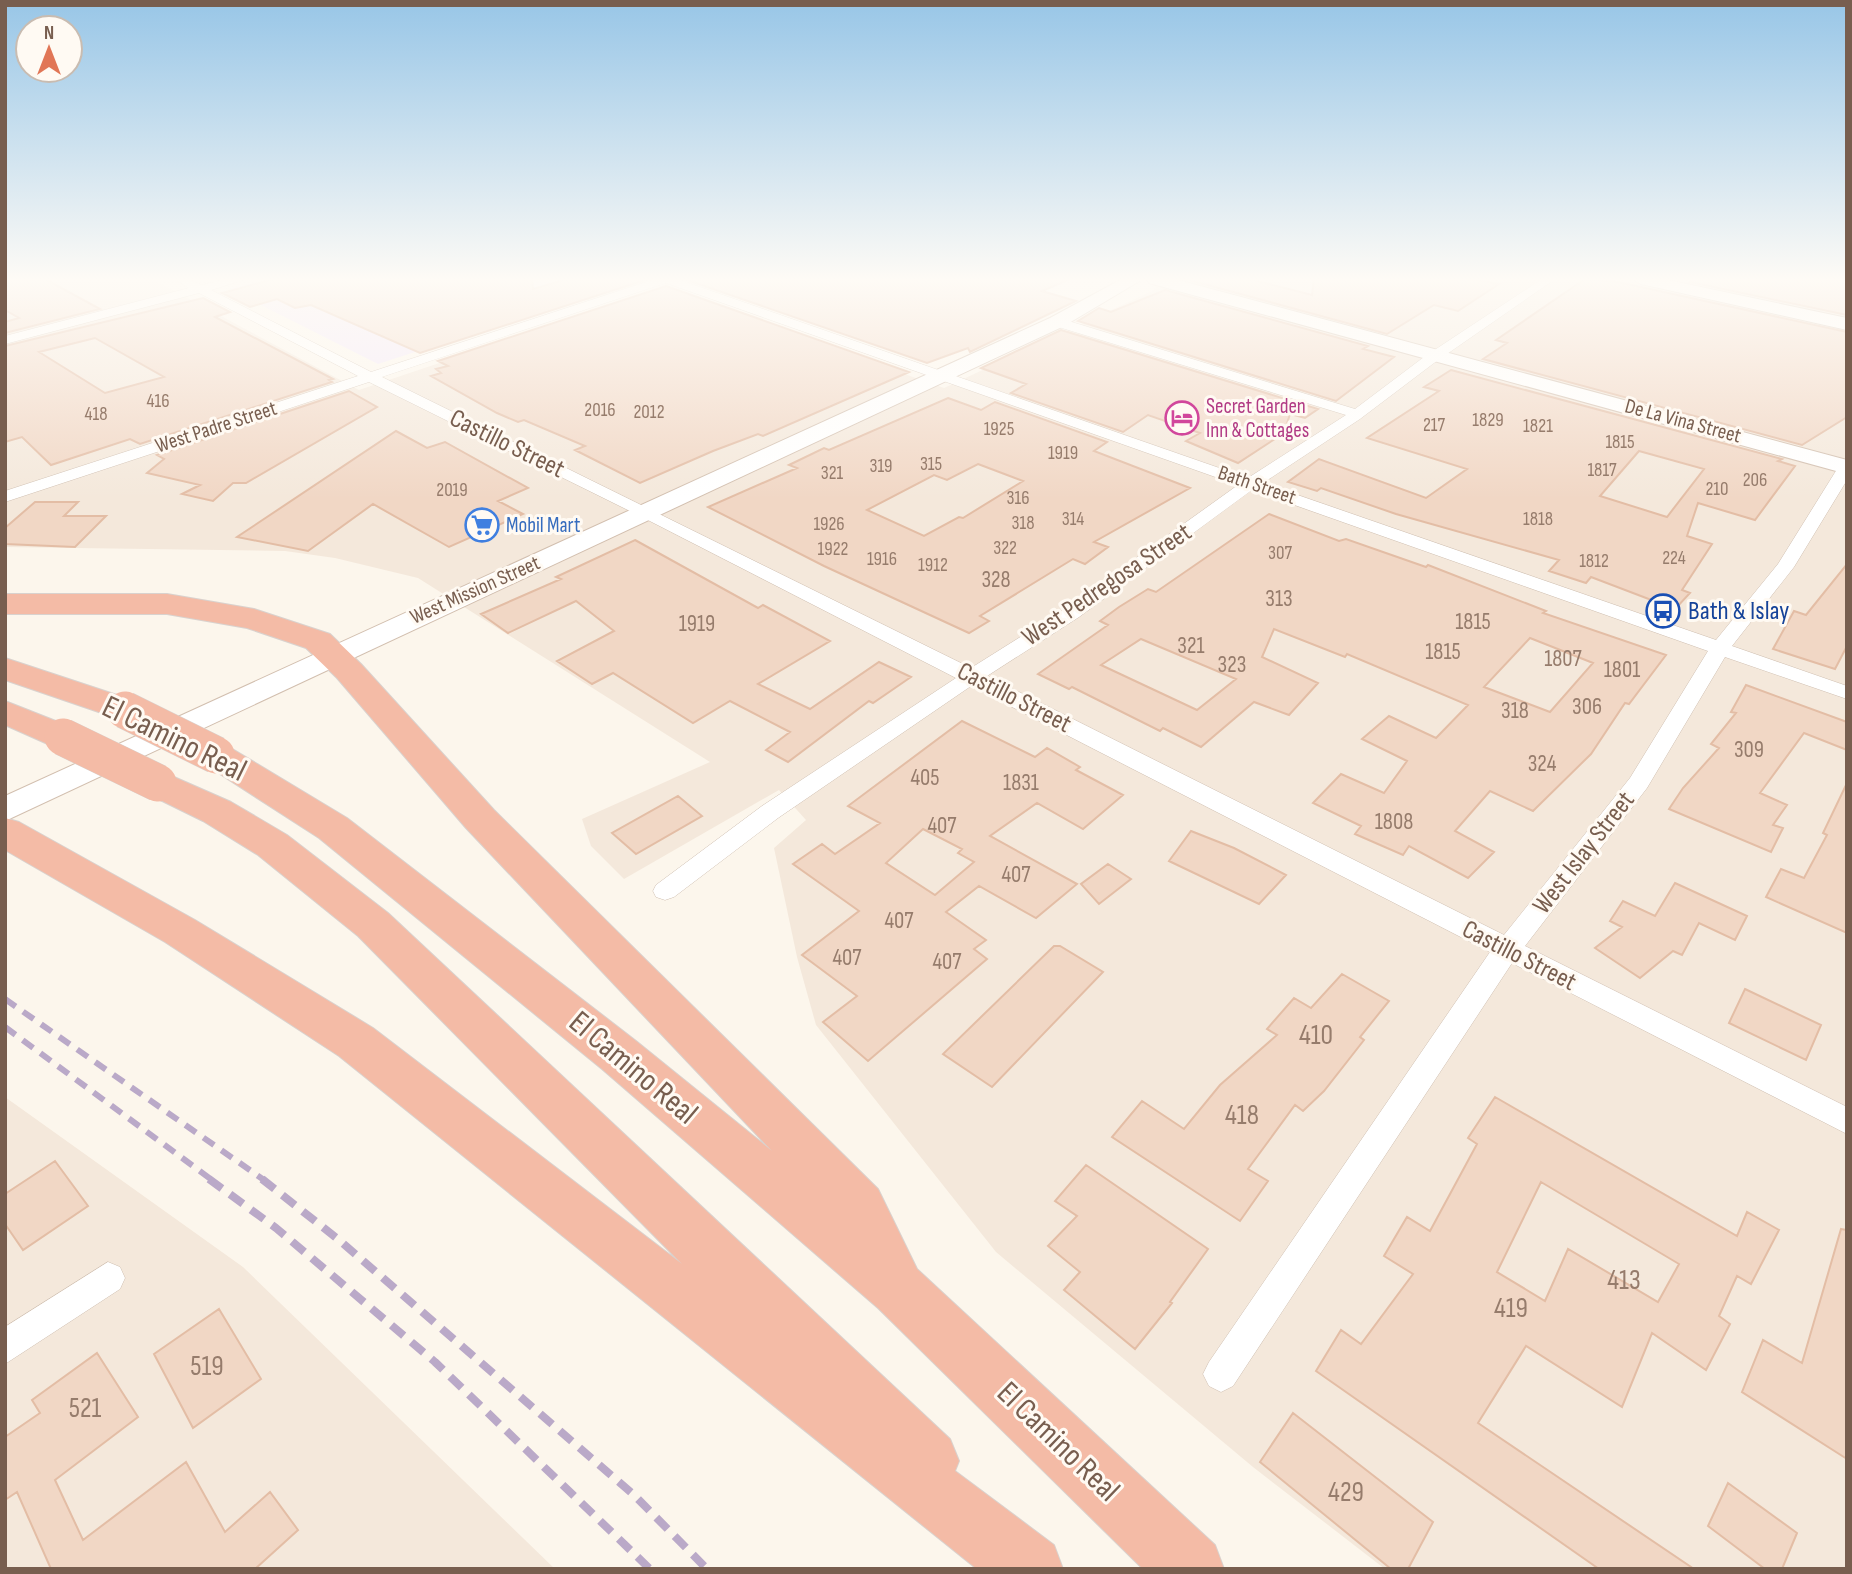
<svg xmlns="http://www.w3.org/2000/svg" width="1852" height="1574" font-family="'Sofia Sans Condensed',sans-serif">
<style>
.residential{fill:#f4e8db}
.education{fill:#f3e8f9}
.building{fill:#f1d7c5;stroke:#e3bda5;stroke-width:2;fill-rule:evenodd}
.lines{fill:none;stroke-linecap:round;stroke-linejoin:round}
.street-casing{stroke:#cfbfb1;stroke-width:1}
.secondary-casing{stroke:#d2bfaf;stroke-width:2}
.highway-casing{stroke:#d9d2ce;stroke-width:2}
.street{fill:#fff;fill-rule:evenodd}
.secondary{fill:#fff;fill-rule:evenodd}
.highway{fill:#f4bba6;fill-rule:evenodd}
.rail-far1{stroke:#baa9c8;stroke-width:6;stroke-dasharray:13 9;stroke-linecap:butt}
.rail{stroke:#baa9c8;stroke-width:8;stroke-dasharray:16 10;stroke-linecap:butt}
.highway-bridge-casing{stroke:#d9d2ce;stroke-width:38;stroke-linecap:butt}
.highway-bridge{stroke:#f4bba6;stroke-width:37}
.labels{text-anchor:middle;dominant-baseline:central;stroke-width:6;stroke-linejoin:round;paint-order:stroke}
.far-number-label{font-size:19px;fill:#967c6c}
.far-hotel-label{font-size:21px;fill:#b23c85;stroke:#fffaf3;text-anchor:start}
.far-street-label{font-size:21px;fill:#785e4f;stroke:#fffaf3}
.far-shop-label{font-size:21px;fill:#366cbe;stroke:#fffaf3;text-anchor:start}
.number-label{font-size:23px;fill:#967c6c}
.street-label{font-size:26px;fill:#785e4f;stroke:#fffaf3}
.transit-label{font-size:26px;fill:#164399;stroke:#fffaf3;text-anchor:start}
.near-number-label{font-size:28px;fill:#967c6c}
.near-street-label{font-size:32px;fill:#785e4f;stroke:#fffaf3}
</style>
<rect width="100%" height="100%" fill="#fcf6ec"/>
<path class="residential" d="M5 279H152L359 390 663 288 944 388 1154 290 1161 279H1847V1569H1385L1253 1467 996 1252 816 1025 797 957 774 848 806 820 779 790 624 879 591 846 582 819 710 762 418 578 335 558 285 551 5 547Z
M5 1097 243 1267 555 1569H5Z"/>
<path class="education" d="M266 279H639L378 364 229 289Z"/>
<path class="building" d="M5 279H45L100 309 5 333V322L19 318 5 310Z
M273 279H532L533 289 567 279H648L420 353 311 305 295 308 277 299 250 307 222 293Z
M684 279H1070L1042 291 1076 301 970 352 968 348 927 363Z
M1194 279H1249L1312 295 1314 279H1473L1499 284 1458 311 1434 305 1387 334 1189 280Z
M1585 279 1618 282 1847 332V417L1802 445 1483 359 1507 343 1496 340Z
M1694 279H1847V315L1690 282Z
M666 286 909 372 763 436 758 434 713 451 640 483 575 450 585 446 524 420 518 422 497 413 431 376 441 373 436 369 448 366 438 361Z
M1165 290 1368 346 1363 349 1394 357 1336 401 1078 321 1099 308 1111 312Z
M203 298 230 312 215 317 333 379 329 380 332 382 140 444 130 439 51 465 22 437 5 442V346ZM95 338 164 377 105 393 39 352Z
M1061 330 1318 409 1305 418 1290 414 1284 433 1238 463 1186 441 1200 433 1148 415 1123 432 1011 393 1026 384 981 368Z
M1451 370 1782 459 1778 461 1795 466 1755 520 1698 503 1687 536 1712 544 1682 590 1690 593 1675 609 1591 577 1586 583 1549 571 1559 560 1396 514 1321 488 1317 491 1288 482 1319 459 1426 498 1467 469 1367 438 1439 391 1424 387ZM1639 451 1704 469 1667 517 1600 496Z
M349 391 377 407 246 483H233L213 501 182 494 200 485 147 473 164 459 157 455Z
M948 398 981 410 995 402 1107 442 1094 451 1190 488 1094 542 1108 547 1085 564 1073 559 980 616 989 621 969 633 824 566 708 507 797 468 789 465 824 448 829 450ZM978 464 1023 481 963 518 959 517 924 536 867 510 934 475 947 480Z
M396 431 427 448 445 442 528 488 498 501 523 514 449 547 373 504 308 551 237 537Z
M35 502H78L64 516H106L75 547 5 544V528Z
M1269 514 1339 541 1346 539 1426 567 1428 565 1546 611 1543 613 1666 655 1629 704 1625 703 1591 754 1533 811 1490 791 1455 831 1494 852 1468 878 1409 846 1403 855 1355 834 1361 826 1313 803 1341 774 1384 793 1407 761 1362 739 1389 716 1436 738 1468 705 1347 654 1345 657 1274 629 1262 657 1318 683 1289 715 1254 702 1201 747 1163 728 1160 731 1072 687 1069 689 1038 674 1108 625 1100 621 1119 607 1148 589 1156 592ZM1530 638 1593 663 1550 712 1484 687ZM1141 639 1236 679 1197 710 1101 665Z
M635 540 758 608 763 605 830 641 758 684 810 709 879 662 911 677 873 703 869 701 788 762 766 750 790 732 730 701 693 723 613 673 592 684 557 661 614 631 576 601 508 633 481 614 561 579 556 577Z
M1847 564V646L1835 669 1773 649 1794 611 1806 615Z
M1746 685 1847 722V750L1804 733 1760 793 1787 805 1773 825 1783 828 1771 852 1669 809 1683 788 1719 748 1711 744 1736 713 1731 712Z
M962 721 1035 757 1047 748 1080 767 1076 770 1123 795 1083 829 1037 803 990 836 1077 884 1036 918 979 886 946 912 986 940 974 949 987 959 868 1061 823 1022 857 996 802 955 859 911 793 864 822 844 835 854 880 823 848 806ZM923 829 962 849 958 853 974 862 935 895 886 863Z
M1847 783V933L1766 897 1781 869 1804 878 1827 835 1823 833Z
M678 796 702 816 636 854 612 833Z
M1191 831 1234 848 1286 875 1259 904 1169 861Z
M1108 864 1131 879 1099 904 1081 884Z
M1675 883 1747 916 1735 940 1699 923 1682 955 1673 951 1640 978 1595 948 1622 927 1610 921 1623 901 1655 916Z
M1054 946H1060L1103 972 992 1087 943 1054Z
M1342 974 1389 1001 1360 1037 1364 1040 1324 1091 1303 1111 1295 1105 1248 1169 1268 1181 1240 1221 1112 1137 1142 1101 1184 1129 1220 1085 1277 1035 1267 1029 1294 998 1311 1008Z
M1745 989 1821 1025 1806 1060 1729 1023Z
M1495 1097 1737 1236 1747 1212 1779 1230 1751 1284 1737 1276 1719 1316 1730 1324 1706 1370 1652 1333 1622 1407 1526 1346 1478 1423 1694 1569H1599L1316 1371 1341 1330 1361 1344 1413 1274 1384 1256 1407 1217 1430 1231 1477 1144 1468 1138ZM1541 1182 1679 1264 1658 1302 1568 1249 1545 1301 1497 1272Z
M55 1161 88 1206 23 1250 5 1224V1194Z
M1086 1165 1208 1249 1170 1302 1172 1303 1135 1349 1064 1290 1080 1272 1048 1246 1077 1216 1055 1201Z
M1841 1229 1847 1230V1459L1742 1392 1763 1340 1802 1363Z
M219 1309 261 1379 193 1428 154 1354Z
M97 1353 138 1417 55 1480 83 1540 186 1462 225 1532 270 1492 298 1530 255 1569H51L17 1492 5 1500V1437L40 1413 32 1400Z
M1293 1413 1433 1522 1408 1569H1391L1260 1462Z
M1728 1483 1797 1533 1782 1569H1765L1708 1526Z"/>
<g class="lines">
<defs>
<path id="street" d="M174 279H188L202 285 227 279H246L211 290 371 372 655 279H677L1248 478 1346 415 1052 325V319H1062L1355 409 1424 357 1542 279H1555L1434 363 1360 419 1263 483 1716 640 1778 564 1839 466 1847 461V480L1794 567 1732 646 1847 686V699L1725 657 1647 788 1525 946 1847 1107V1134L1512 963 1233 1386 1221 1392 1209 1386 1203 1374 1209 1362 1490 952 971 686 778 818 674 897 665 900 656 897 653 891 656 885 762 806 956 678 640 516 369 382 5 502V491L358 376 199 293 5 344V336L189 288ZM666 283 1238 485 1065 609 971 668 382 377ZM1252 490 1708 651 1630 778 1504 935 987 676 1079 617Z
M108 1262 120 1267 125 1278 120 1289 5 1364V1327Z"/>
<path id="secondary" d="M1122 279H1143L1064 326 5 821V796L1050 318Z
M1147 279H1174L1847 460V474L1149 283Z
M1632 279H1663L1847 318V330L1641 284Z"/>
<path id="highway" d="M5 594H167L254 609 330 634 361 664 494 810 878 1189 917 1269 1215 1545 1224 1569H1143L878 1308 602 1069 319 838 203 763 197 755 203 747 216 743 229 747 347 818 636 1041 772 1151 466 828 337 678 306 648 247 628 167 614H5Z
M5 658 138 702 143 710 138 718 125 721 5 680Z
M5 701 76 729 81 737 76 745 63 748 50 745 5 725Z
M158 770 231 802 287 835 388 913 950 1439 959 1461 955 1471 1054 1545 1063 1569H977L339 1056 165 942 5 850V818L19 822 195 920 373 1028 682 1264 358 936 258 855 203 821 144 792 139 783 144 774Z"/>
</defs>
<use href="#street" class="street-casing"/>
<use href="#secondary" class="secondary-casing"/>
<use href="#highway" class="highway-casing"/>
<use href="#street" class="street"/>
<use href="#secondary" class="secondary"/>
<use href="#highway" class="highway"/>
<path class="rail-far1" d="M5 999 264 1180
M5 1027 212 1180"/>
<path class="rail" d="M209 1179 276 1228 435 1362 650 1569
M262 1179 339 1240 634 1495 707 1569"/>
<defs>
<path id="highway-bridge" d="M125 710 216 755
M63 737 158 783"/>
</defs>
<use href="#highway-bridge" class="highway-bridge-casing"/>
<use href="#highway-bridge" class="highway-bridge"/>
</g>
<linearGradient id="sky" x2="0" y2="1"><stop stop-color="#98c6e7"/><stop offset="0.56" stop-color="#fefbf6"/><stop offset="1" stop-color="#fefbf6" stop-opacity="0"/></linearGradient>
<rect width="1852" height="499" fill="url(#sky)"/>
<defs>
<symbol id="hotel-ring" viewBox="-11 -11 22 22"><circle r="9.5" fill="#fffaf3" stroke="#d1479c" stroke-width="1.5"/><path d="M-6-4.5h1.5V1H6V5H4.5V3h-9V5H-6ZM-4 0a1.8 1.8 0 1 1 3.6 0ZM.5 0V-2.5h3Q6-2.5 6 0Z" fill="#d1479c"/></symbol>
<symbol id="supermarket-ring" viewBox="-11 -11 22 22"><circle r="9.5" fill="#fffaf3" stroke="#3f7fe0" stroke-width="1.5"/><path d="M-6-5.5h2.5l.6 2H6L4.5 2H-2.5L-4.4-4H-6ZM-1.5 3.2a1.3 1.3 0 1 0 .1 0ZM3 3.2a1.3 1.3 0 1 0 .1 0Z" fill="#3f7fe0"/></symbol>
<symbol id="bus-ring" viewBox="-11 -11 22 22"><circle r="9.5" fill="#fffaf3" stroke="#1a4fb4" stroke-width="1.5"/><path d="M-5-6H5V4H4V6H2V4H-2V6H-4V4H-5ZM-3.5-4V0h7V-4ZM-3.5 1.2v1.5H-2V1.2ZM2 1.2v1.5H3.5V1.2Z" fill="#1a4fb4"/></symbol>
</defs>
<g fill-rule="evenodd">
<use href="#hotel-ring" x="1163" y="399" width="38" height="38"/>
<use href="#supermarket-ring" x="463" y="506" width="38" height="38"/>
<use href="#bus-ring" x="1644" y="592" width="38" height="38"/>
</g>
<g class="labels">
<g class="far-number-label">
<text x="158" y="401">416</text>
<text x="600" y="410">2016</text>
<text x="649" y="412">2012</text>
<text x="96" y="414">418</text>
<text x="1488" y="420">1829</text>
<text x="1434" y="425">217</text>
<text x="1538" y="426">1821</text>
<text x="999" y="429">1925</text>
<text x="1620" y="442">1815</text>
<text x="1063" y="453">1919</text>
<text x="931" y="464">315</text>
<text x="881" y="466">319</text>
<text x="1602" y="470">1817</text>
<text x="832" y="473">321</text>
<text x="1755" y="480">206</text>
<text x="1717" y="489">210</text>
<text x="452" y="490">2019</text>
<text x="1018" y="498">316</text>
<text x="1073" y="519">314</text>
<text x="1538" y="519">1818</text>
<text x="1023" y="523">318</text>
<text x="829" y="524">1926</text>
<text x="1005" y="548">322</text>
<text x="833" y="549">1922</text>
<text x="1280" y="553">307</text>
<text x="1674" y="558">224</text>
<text x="882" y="559">1916</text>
<text x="1594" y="561">1812</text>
<text x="933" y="565">1912</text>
</g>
<g class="far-hotel-label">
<text x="1206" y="406">Secret Garden<tspan x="1206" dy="24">Inn &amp; Cottages</tspan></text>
</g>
<g class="far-street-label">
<text transform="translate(1683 421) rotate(15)">De La Vina Street</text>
<text transform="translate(216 427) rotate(-18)">West Padre Street</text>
<text transform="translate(1257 485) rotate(19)">Bath Street</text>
<text transform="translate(475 590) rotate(-24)">West Mission Street</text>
</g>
<g class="far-shop-label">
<text x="506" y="525">Mobil Mart</text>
</g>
<g class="number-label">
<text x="996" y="580">328</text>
<text x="1279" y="599">313</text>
<text x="1473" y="622">1815</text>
<text x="697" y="624">1919</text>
<text x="1191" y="646">321</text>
<text x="1443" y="652">1815</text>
<text x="1563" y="659">1807</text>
<text x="1232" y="665">323</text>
<text x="1622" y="670">1801</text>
<text x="1587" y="707">306</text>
<text x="1515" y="711">318</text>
<text x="1749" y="750">309</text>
<text x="1542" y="764">324</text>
<text x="925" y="778">405</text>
<text x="1021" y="783">1831</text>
<text x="1394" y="822">1808</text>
<text x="942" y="826">407</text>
<text x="1016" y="875">407</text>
<text x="899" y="921">407</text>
<text x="847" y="958">407</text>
<text x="947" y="962">407</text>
</g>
<g class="street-label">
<text transform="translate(507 444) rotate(26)">Castillo Street</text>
<text transform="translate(1107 585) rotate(-34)">West Pedregosa Street</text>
<text transform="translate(1014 698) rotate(27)">Castillo Street</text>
<text transform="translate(1584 853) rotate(-52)">West Islay Street</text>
<text transform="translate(1519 956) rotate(27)">Castillo Street</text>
</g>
<g class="transit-label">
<text x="1688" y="611">Bath &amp; Islay</text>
</g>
<g class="near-number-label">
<text x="1316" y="1035">410</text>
<text x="1242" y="1115">418</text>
<text x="1624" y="1280">413</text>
<text x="1511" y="1308">419</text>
<text x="207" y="1366">519</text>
<text x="85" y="1408">521</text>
<text x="1346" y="1492">429</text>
</g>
<g class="near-street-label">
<text transform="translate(174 739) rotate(26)">El Camino Real</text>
<text transform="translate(633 1068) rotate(40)">El Camino Real</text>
<text transform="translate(1058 1442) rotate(44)">El Camino Real</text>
</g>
</g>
<rect width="1852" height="1574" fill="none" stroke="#785e4f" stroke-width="14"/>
<g transform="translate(49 49)"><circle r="33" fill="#fffaf3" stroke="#c9bcb1" stroke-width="2"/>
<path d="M0-5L12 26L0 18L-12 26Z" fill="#e17656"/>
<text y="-10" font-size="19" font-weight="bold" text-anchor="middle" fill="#785e4f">N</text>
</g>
</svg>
